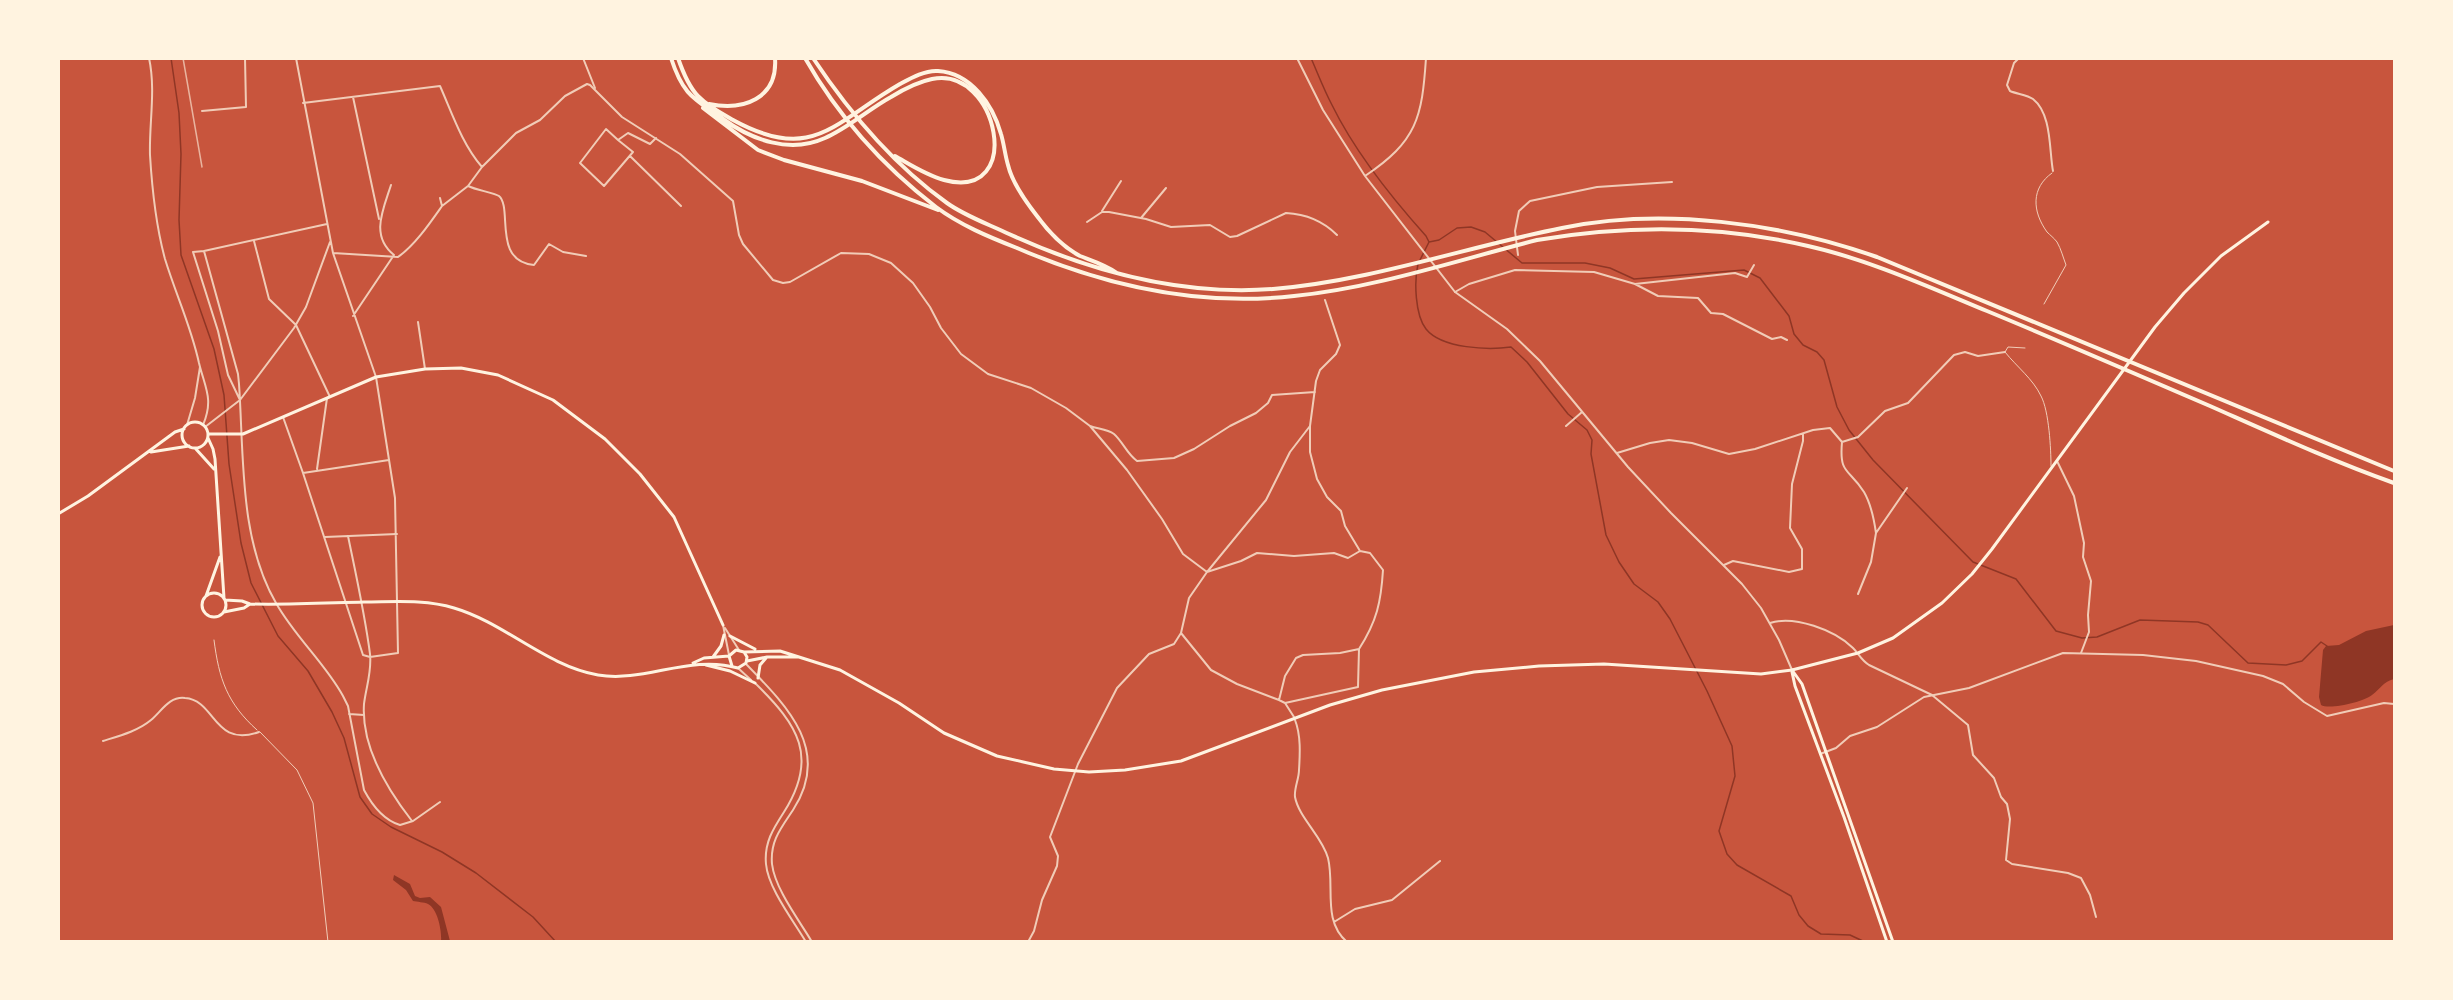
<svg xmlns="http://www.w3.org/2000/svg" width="2453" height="1000" font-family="Manrope,sans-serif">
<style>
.water{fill:#8f3625}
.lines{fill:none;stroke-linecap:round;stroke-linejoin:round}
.stream{stroke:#8f3625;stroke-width:1.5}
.service{stroke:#f1ccb7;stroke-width:1}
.minor{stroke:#f1ccb7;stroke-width:2}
.tertiary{stroke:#f1ccb7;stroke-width:2}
.secondary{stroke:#fff3e0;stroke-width:3}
.trunk{stroke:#fff3e0;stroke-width:3}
.motorway{stroke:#fff3e0;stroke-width:4}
.tram{stroke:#e9b49f;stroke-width:1.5}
</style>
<rect width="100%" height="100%" fill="#c8553d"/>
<path class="water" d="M2394 625V679C2383 682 2381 688 2372 695 2364 702 2329 710 2321 705L2319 697 2323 650 2326 646 2339 645 2366 631Z
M394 875 410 884 415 896 420 898 430 897 441 907 450 941H441C442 932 438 909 428 904 424 902 417 902 413 901L406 890 393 880Z"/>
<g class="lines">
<path class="stream" d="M171 58 179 113 181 154 179 220 181 255 214 349 224 395 229 464 241 543 251 583 278 636 308 671 332 712 344 738 360 797 372 814 391 827 442 852 476 873 533 917 556 942
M1311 58C1318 74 1324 90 1332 105 1355 152 1391 197 1426 236L1429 242 1420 260
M1429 242 1439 240 1457 228 1471 227 1485 232 1522 263H1585L1610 268 1634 279 1744 270 1760 278 1789 316 1794 334 1803 345 1817 352 1824 360 1837 407 1849 430 1873 460 1973 562 2016 579 2056 631 2082 638 2097 637 2140 620 2198 622 2208 625 2248 663 2286 665 2302 661 2321 642 2327 646
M1418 264C1414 281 1415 315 1426 329 1442 349 1489 350 1511 347L1527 362 1568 414 1587 430 1592 440 1591 454 1606 535 1619 562 1634 584 1658 602 1670 619 1707 691 1732 746 1735 776 1719 831 1727 854 1737 865 1791 896 1799 915 1808 926 1821 934 1850 935 1865 942"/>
<path class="service" d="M2044 304 2066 265C2063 257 2061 249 2057 242 2054 238 2050 235 2047 232 2032 211 2031 188 2052 173
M2025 348 2008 347 2005 352C2017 367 2033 379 2041 396 2049 411 2051 449 2051 466
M214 640C219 679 227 703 257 730
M260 732 297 770 313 803 328 942"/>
<path class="minor" d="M296 58 333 253 376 377 395 498 398 653 370 657 363 655 303 473
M353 97 379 219
M303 103 440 86C452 113 462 144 482 167L468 186
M202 111 246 107 245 58
M618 140 633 152 604 186 580 163 606 129 618 140 628 133 650 144 656 138
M630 156 681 206
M482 167 516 133 540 120 565 96 587 84 590 85 622 117 680 154 733 201 739 235 743 244 773 280 783 283 790 282 841 253 869 254 891 263 913 283 930 307 941 328 961 354 988 374 1031 388 1066 408 1090 426 1127 470 1162 519 1183 554 1207 572 1266 500 1290 452 1310 426
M442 206 468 186C476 190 495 193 499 196 513 208 492 261 534 265L549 244 563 252 586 256
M1102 211 1121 181
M1141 218 1166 188
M1087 222 1102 212H1109L1146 219 1171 227 1210 225 1230 237 1237 236 1286 213C1306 214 1323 221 1337 235
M254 241 269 299 296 325 330 397
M204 251 327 224
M333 253 398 257C415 245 430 223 442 206L440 198
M1518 255 1515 231 1519 211 1530 201 1597 187 1672 182
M1635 284 1658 296 1698 298 1711 313 1723 314 1772 339 1781 337 1787 340
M1455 292 1469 284 1515 270 1594 272 1635 284 1735 273 1747 277 1754 265
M1325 300 1340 345 1336 354 1320 370 1316 381 1310 426V452L1317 479 1327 497 1341 511 1345 526 1360 551
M353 316 394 255C370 236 383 210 391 185
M418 322 425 369
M240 400 228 375 218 331 193 252 204 251 238 374 239 384C244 456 239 539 276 603 295 637 325 663 343 696L348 706 364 790C372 805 383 820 400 825L413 821 440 802
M283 417 303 473 389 460
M1090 426C1098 429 1107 429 1114 434 1123 442 1127 454 1137 461L1174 458 1194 449 1230 426 1256 413 1268 403 1272 395 1315 392
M1566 426 1582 412
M205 427 240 400 294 328 306 307 330 242
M1842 442 1858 437 1885 411 1908 403 1954 355 1965 352 1978 356 2005 352
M1617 453 1650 443 1669 440 1692 443 1729 454 1755 449 1813 430 1830 428 1842 442C1839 475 1849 468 1864 492 1871 504 1874 519 1876 533
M2057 461 2074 496 2084 543 2083 557 2091 581 2088 615 2089 632 2081 653
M317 469 327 398
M348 536C356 575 365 615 370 654 372 672 366 687 364 704 361 747 387 789 412 821
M325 537 397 534
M1724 565 1733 561 1789 572 1802 569V549L1790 528 1792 484 1803 441V434
M1858 594 1871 562 1876 533 1907 488
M1770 623C1794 615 1835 630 1853 648 1859 654 1861 660 1869 665L1932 695 1968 725 1973 755 1994 778 2001 797 2007 804 2010 819 2006 860 2012 864 2068 873 2081 878 2090 895 2096 917
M1181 633 1211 670 1237 684 1279 700
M1285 703 1358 687 1359 649
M349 714 364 715
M1295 720C1301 735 1300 754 1299 770 1299 779 1294 788 1295 797 1299 818 1322 836 1328 858 1335 886 1322 921 1347 942
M103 741C119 736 138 731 151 720 161 712 169 696 185 698 216 700 213 748 259 732
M1334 922 1355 909 1392 900 1440 861
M1028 942 1034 931 1042 900 1057 866 1058 856 1050 837 1078 764 1117 688 1149 654 1174 644 1181 633 1189 598 1207 572 1241 561 1257 553 1294 556 1334 553 1348 558 1360 551 1370 553 1383 570C1381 602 1377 621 1359 649L1340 653 1303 655 1296 658 1285 676 1279 700 1285 703 1294 717"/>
<path class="tertiary" d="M149 58C156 90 149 123 150 155 152 188 156 226 165 259 176 295 191 326 199 363 205 388 214 399 203 425
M583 58 595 88
M1297 58 1323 110 1365 176 1455 292 1507 329 1540 361 1628 467 1671 513 1742 584 1761 608 1779 640 1792 670
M2019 58 2014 63 2007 85 2010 91C2017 94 2027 95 2033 99 2052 114 2049 150 2053 171
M1365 176C1417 141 1422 118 1426 58
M187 425 195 398 200 367
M723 625 729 655
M725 628 739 650
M746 664C787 706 832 750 793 810 781 828 770 841 772 864 775 889 799 920 812 942
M738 668 751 680
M756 684C798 725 819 757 784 812 773 829 764 843 766 864 768 888 793 920 806 942
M1820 754 1836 748 1850 736 1877 727 1924 697 1969 688 2063 653 2143 655 2196 661 2263 676 2283 684 2304 702 2327 716 2384 703 2394 704"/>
<path class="secondary" d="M182 435a13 13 0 1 1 26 0a13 13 0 1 1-26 0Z
M208 434H243L376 377 425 369 461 368 498 375 553 400 605 439 640 474 674 517 723 625
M208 438 213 449 215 459 224 598
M195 448 214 469
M151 452 189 446
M58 514 88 496 175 432 184 429
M202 605a12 12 0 1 1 24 0a12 12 0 1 1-24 0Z
M206 596 220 557
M225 600 242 601 250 604C287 605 326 603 364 602 393 602 425 599 454 608 505 623 546 666 598 675 645 683 689 654 738 668L746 663 747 657 744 652
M224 612 244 608 250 604
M730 636 755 649
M713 657 721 646 724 635
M747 661 767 657H799
M693 663 704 658 729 656
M706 665 730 671 755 683
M732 666 729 656 736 650 744 652 780 651 840 670 899 703 944 733 997 756 1054 769 1089 772 1125 770 1181 761 1330 705 1382 690 1474 672 1539 666 1604 664 1761 674 1792 670 1858 653 1893 638 1942 603 1972 574 1992 549 2155 327 2184 293 2221 256 2268 222
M758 678 760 665 766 658"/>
<path class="trunk" d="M1792 670 1802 684 1893 942
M1792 672 1795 686 1844 817 1887 942"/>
<path class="motorway" d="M671 58C683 95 693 98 723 119 752 140 790 154 825 138 848 128 869 109 891 97 904 89 917 82 932 79 998 65 1026 202 944 180 926 175 911 165 895 156
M678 58C691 96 700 101 733 120 813 164 834 122 900 84 911 78 925 70 938 71 971 73 993 105 1001 134 1004 144 1005 155 1008 165 1012 182 1026 202 1037 216 1048 231 1063 247 1080 256 1093 261 1106 265 1117 273
M805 58C838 116 884 167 936 207 960 225 989 237 1017 248 1105 286 1197 307 1294 296 1375 288 1458 260 1537 240 1626 225 1719 225 1808 246 1870 260 1929 287 1987 311 2062 342 2136 374 2210 406 2271 433 2332 461 2394 483
M813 58C849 112 894 165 947 203 965 216 988 224 1009 234 1092 272 1180 296 1273 289 1371 281 1466 247 1562 228 1663 207 1780 223 1877 257L2394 471
M709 104C743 111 778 99 775 58
M703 108 758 150 784 160 862 181 938 210"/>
<path class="tram" d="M183 58 202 167"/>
</g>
<rect width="2453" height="1000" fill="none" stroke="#fff3e0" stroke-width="120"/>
</svg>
